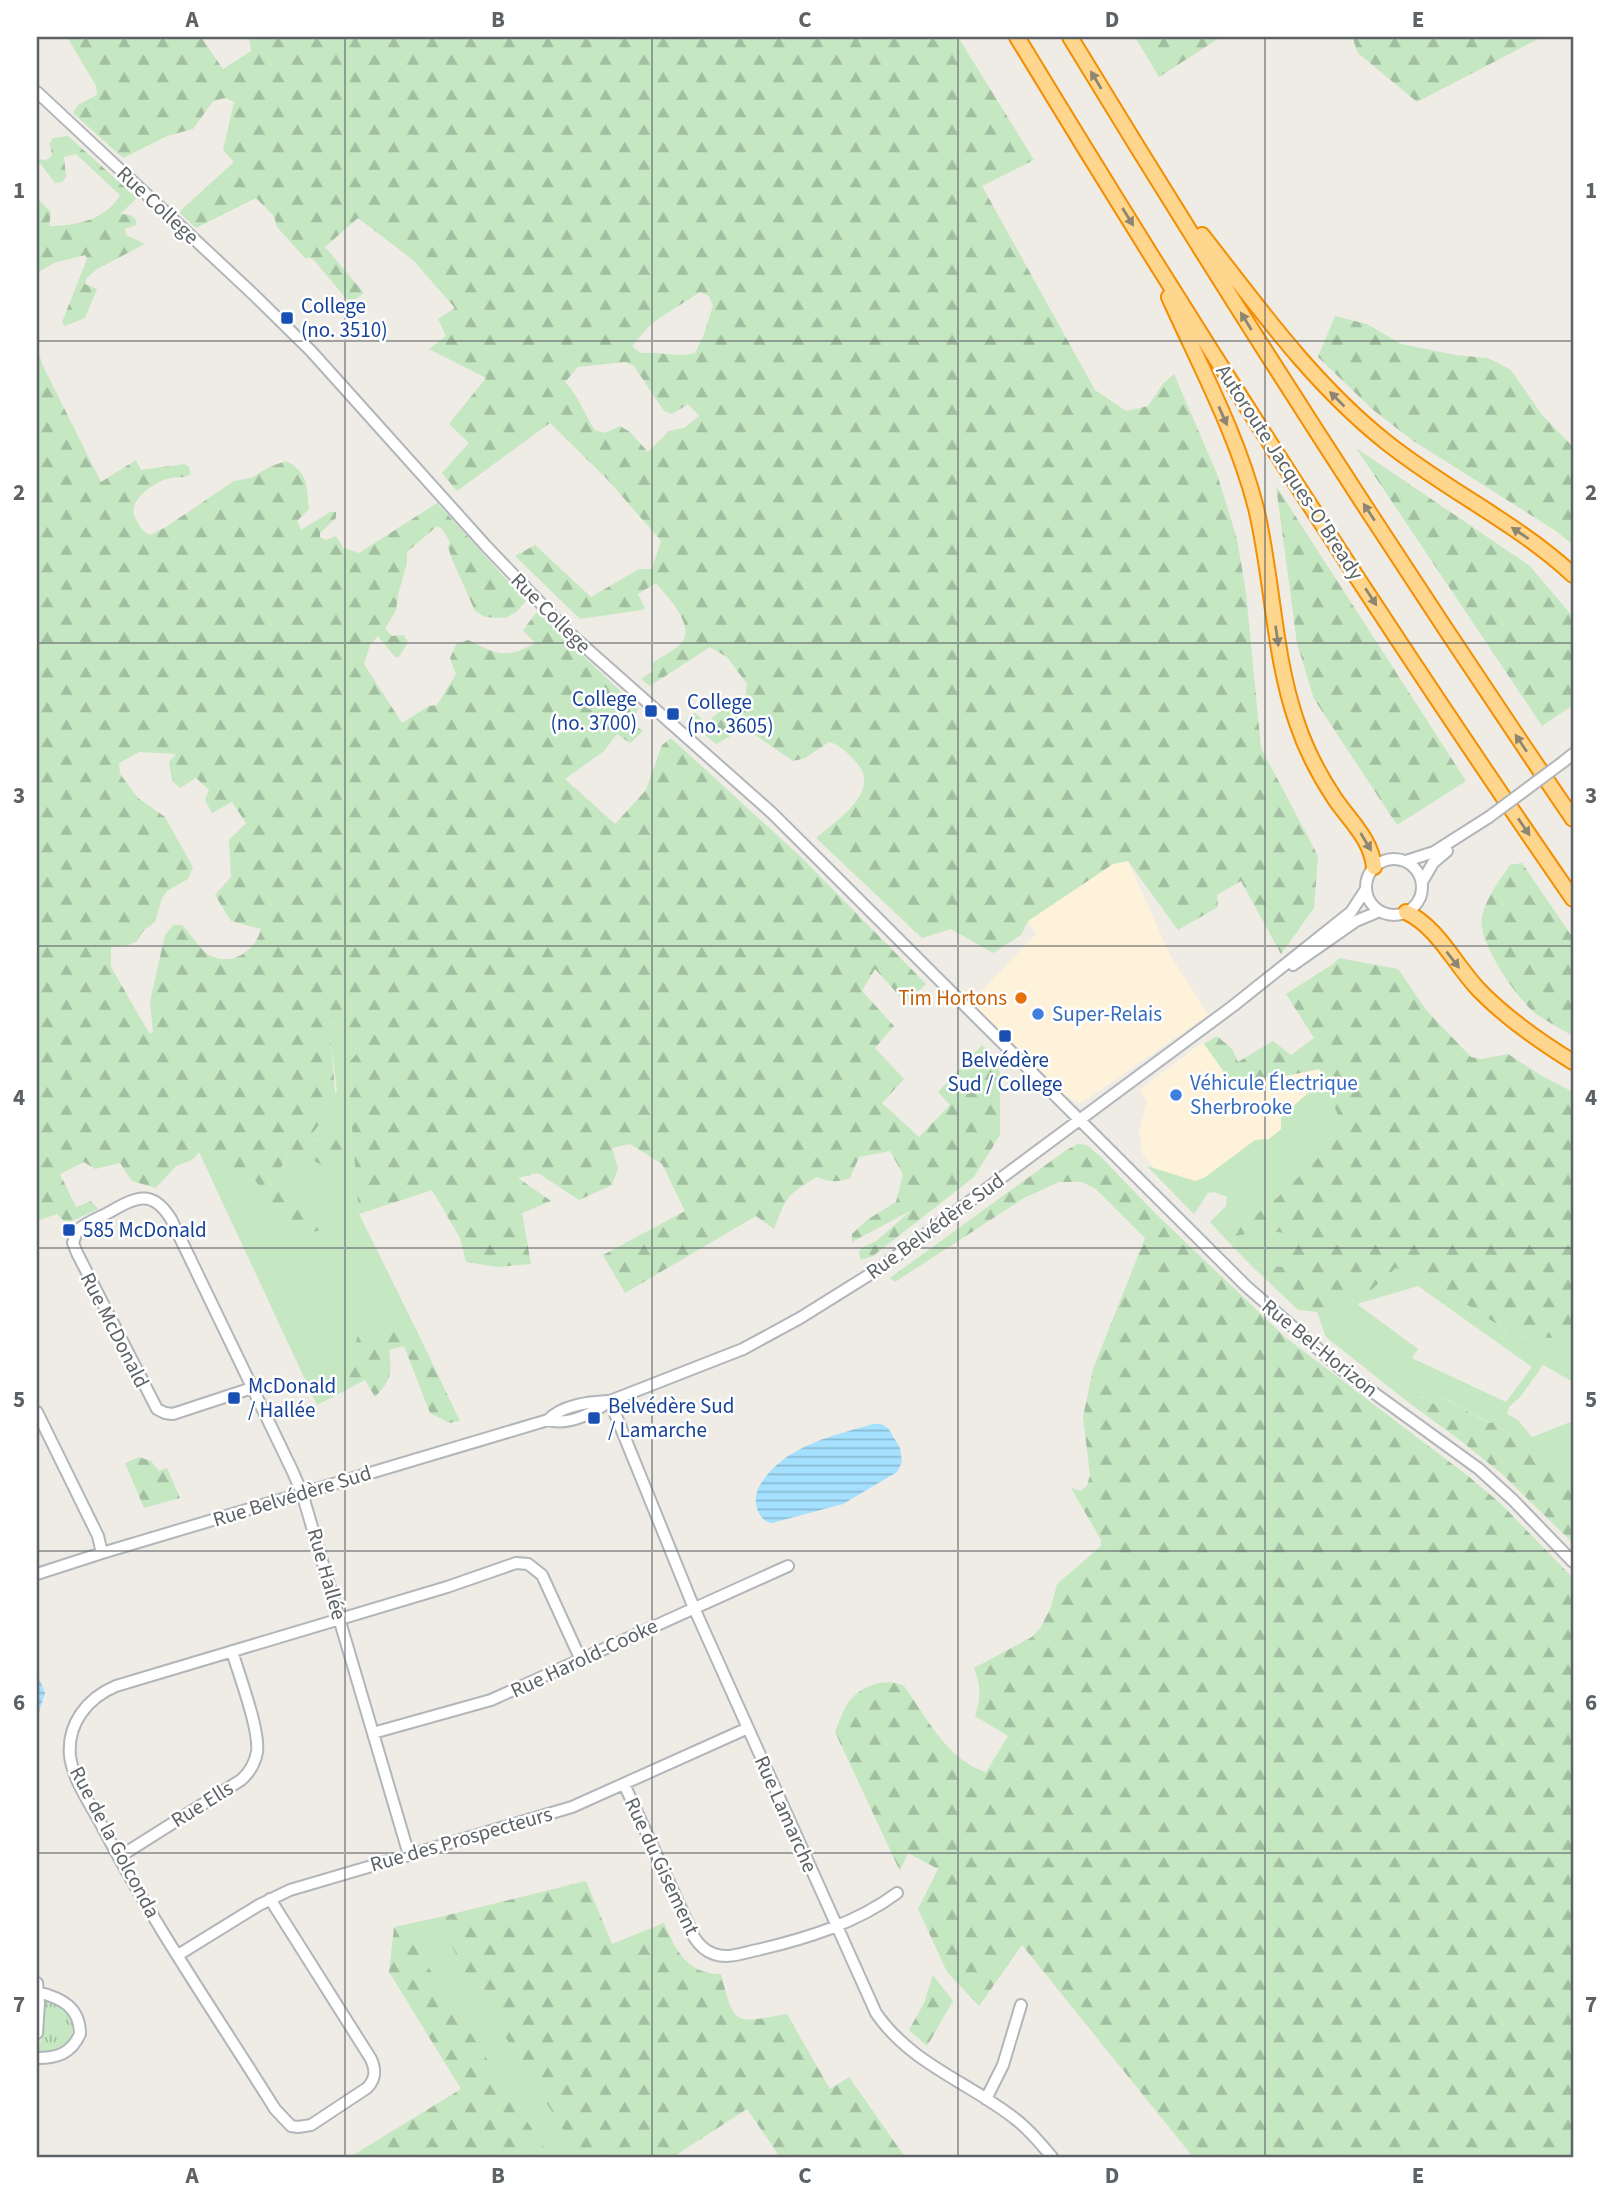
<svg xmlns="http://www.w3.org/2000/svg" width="1610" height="2194" font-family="'Source Sans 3',sans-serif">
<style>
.commercial{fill:#fef2db}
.green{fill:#c5e7c1;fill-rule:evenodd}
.forest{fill:url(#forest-firs);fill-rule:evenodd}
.park{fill:url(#park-tufts)}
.water{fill:url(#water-rules)}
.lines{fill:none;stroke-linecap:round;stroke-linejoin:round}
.minor-casing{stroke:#b2b6ba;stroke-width:14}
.highway-casing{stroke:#f48e00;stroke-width:18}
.minor{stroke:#fff;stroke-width:10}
.highway{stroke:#ffd68d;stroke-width:14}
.minor-bridge-casing{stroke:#b2b6ba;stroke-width:14;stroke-linecap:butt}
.minor-bridge{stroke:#fff;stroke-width:10}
.oneway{fill:#8e8572}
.grid{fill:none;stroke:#5d6266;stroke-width:2;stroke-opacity:0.55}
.transit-dot{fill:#1a4fb4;stroke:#fff;stroke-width:2.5}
.food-dot{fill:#e8710a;stroke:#fff;stroke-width:2.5}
.shop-dot{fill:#3f7fe0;stroke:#fff;stroke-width:2.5}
.labels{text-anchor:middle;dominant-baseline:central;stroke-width:5;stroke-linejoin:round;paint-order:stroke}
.street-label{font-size:21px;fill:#5d6266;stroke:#fff}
.transit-label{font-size:21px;fill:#164399;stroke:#fff;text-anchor:start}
.food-label{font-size:21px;fill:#c56008;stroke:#fff;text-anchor:end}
.shop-label{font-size:21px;fill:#366cbe;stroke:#fff;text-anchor:start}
.neatline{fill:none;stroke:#5d6266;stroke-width:2.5}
.grid-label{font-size:23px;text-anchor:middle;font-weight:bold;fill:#5d6266}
</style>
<defs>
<pattern id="forest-firs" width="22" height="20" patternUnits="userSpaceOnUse" patternTransform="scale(1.75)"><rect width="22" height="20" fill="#c5e7c1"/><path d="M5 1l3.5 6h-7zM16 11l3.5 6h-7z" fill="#a3bfa1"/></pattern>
<pattern id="park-tufts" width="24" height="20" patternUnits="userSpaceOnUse" patternTransform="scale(1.75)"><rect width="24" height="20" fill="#c5e7c1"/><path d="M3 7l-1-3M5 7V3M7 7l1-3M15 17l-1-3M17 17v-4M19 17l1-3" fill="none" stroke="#a3bfa1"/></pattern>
<pattern id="water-rules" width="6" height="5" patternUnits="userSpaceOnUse" patternTransform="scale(1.75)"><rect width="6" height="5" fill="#a5e1ff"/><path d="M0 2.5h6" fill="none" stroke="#8abad2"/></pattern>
</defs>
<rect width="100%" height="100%" fill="#efece5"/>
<path class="commercial" d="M1128 861 1169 953 1208 1015 1086 1100 1079 1103 1064 1095 971 1002 1036 934 1028 921 1113 864Z
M1203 1042 1229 1079 1286 1076 1319 1069 1324 1079 1282 1117V1129L1269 1139 1255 1140 1204 1178 1195 1181 1155 1169 1143 1155 1139 1131 1147 1101 1139 1090Z"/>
<path class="green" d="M328 1020 358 1042 360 1050 352 1061 359 1214 415 1327 358 1337 354 1361 344 1391 317 1405 199 1152 204 1146 207 1147 228 1171 248 1172 298 1235 327 1209 323 1203 312 1205 282 1175 281 1169 288 1154 300 1153 328 1168 330 1134 312 1142 308 1139 337 1091Z
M1324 1079 1346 1132 1277 1198 1239 1228 1210 1222 1226 1206 1227 1197 1214 1192 1208 1193 1194 1214 1147 1166 1195 1181 1204 1178 1255 1140 1269 1139 1281 1129V1117Z
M1264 1231 1288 1232 1291 1256 1285 1267 1251 1265 1234 1248 1235 1236Z
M1396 1268 1435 1284 1515 1336 1571 1339 1573 1335V1382L1543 1365 1521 1396 1509 1407 1507 1414 1518 1420 1532 1437 1573 1421V1465C1545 1471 1516 1438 1495 1422L1490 1423 1444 1398 1436 1405 1417 1394 1408 1402 1326 1337 1317 1312 1340 1306 1370 1291ZM1418 1286 1532 1367 1506 1402 1412 1358 1418 1349 1357 1304Z
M440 1917 446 1934 465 1972 580 2157H550L407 1934 394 1927Z"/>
<path class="forest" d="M67 37H201L223 69 251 51 249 37H958L1034 160 982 186 1095 390 1126 411 1148 406 1163 384 1174 374 1217 474 1237 539 1246 593 1261 748 1318 856 1314 908 1281 954 1241 881 1217 895 1218 907 1178 930 1128 861 1113 864 1028 921 1021 935 993 953 951 929 922 938 816 838C837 820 884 790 855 761 847 753 841 745 829 742L805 758 793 761 745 728 716 744 686 719 695 713 706 723 725 707 742 706 745 701 747 684 727 657 710 647 650 686 641 679 654 670 651 664C660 657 677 650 683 641 694 623 666 595 656 583L638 594 645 608 642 610 580 619 515 556 535 545 591 597 639 569H652L661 541 608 480 550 423 457 491 442 473 469 443 449 424 486 378 429 349 446 336 438 319 455 308 413 260 358 218 325 247 364 293 350 303 312 258H305L277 227 274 216 256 198 196 228 179 212 234 162 223 150 234 102 225 98 213 101 193 129 167 136 123 158 73 113 78 105 97 95 96 86ZM700 292 709 296 713 306 703 337 695 353C676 358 659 351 640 353L632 346 652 323ZM625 362 634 366 664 411 672 414 688 404 699 416 684 428 669 431 648 452 630 432 620 426 605 433 595 430C584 414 579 396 565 382L578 367Z
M1135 37H1221L1159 77Z
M1352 37H1542L1417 102 1358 53Z
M68 136 137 198 120 214 131 215 136 220V225L125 229 126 235 145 244 97 269 86 279 85 284 97 289 85 318 65 326 62 322 87 259 85 255 54 263 37 273V198L51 212 49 226C75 226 106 220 120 195L76 154 64 157 66 177 62 182 55 183 37 159 46 160 52 156 50 143 53 138Z
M1335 316 1367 324 1401 344 1455 355 1488 358 1511 370 1542 415 1573 447V545L1556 531 1412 440 1372 409 1318 357Z
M37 346 42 364 101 482 136 460 141 470 185 464 189 467 191 474C184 479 178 476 170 478 154 482 125 501 136 519 140 527 142 531 150 535L166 527 234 481 251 478 269 467 286 461C309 473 306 486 309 509L297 521 301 530 330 512H336V518L320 533V537L326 540 336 536 343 548 359 553 437 503 526 601 515 613 505 618 485 617 475 611 452 559 448 547 450 542 442 529 437 526 407 552V563L398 595 396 610 385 629 392 636 404 635 408 642 399 657H395L378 636 370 645 364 664 402 723 429 706 437 705 456 674 450 658 457 643 468 640C497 654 506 660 535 643L523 630 537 612 638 708 633 724 643 731 630 743 617 734 604 751 565 779 615 824 646 790 662 745 671 738 802 858 926 984 906 1003 875 969 862 991 894 1026 875 1048 904 1079 882 1103 919 1137 950 1105 938 1092 982 1045 992 1055 1000 1073V1135L974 1177 873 1256 861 1260 859 1253 861 1248 876 1241 912 1210 852 1242V1234L867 1220 896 1202 903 1174 890 1151 859 1157 850 1178C838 1183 829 1182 817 1177 786 1195 787 1196 774 1229L756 1216 625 1293 603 1255 685 1211 662 1164 630 1144 612 1148 618 1168 612 1185 579 1200 538 1173 518 1178 551 1201 522 1213 531 1264 498 1267 466 1262 460 1238 432 1190 359 1214 347 1065 360 1050 357 1042 329 1020 336 1102 308 1139 313 1142 330 1134H339C344 1147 348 1156 338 1167L327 1168 300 1153 288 1154 281 1168 282 1175 312 1205 323 1203 327 1209 331 1228 298 1235 248 1172 228 1171 204 1147 192 1160 176 1166 156 1188 132 1181 120 1163 95 1169 84 1162 60 1174 76 1207 91 1201 98 1209 70 1222 64 1221 57 1214 37 1221ZM139 752 176 754 169 762 172 781 180 788 196 778 209 790 205 800 212 813 232 802 246 823 229 840 231 877 215 895 231 921 261 929C255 952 231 967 209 955 201 951 190 933 182 925H173L165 935 150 1001 153 1033H149L111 967V947L128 945 136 942 143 931 155 922 162 898 167 891 188 879 193 867 165 817 138 798 120 774 119 763Z
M1356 448 1530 566 1573 617V705L1542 726Z
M1276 486 1466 781 1397 825 1314 699 1297 643Z
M1522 863 1573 938V1036C1561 1029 1548 1022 1536 1014 1518 1000 1476 940 1482 917 1486 898 1499 881 1510 865Z
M1339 958 1398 969 1427 1011 1471 1057 1481 1059 1508 1054 1542 1076 1573 1092V1335L1571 1339 1515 1336 1435 1284 1396 1268 1370 1291 1340 1306 1317 1312 1298 1310 1251 1265 1285 1267 1291 1256 1288 1233 1264 1231 1235 1236 1234 1248 1210 1222 1239 1228 1277 1198 1345 1132 1319 1069 1286 1076 1229 1079 1204 1044 1217 1036 1232 1049 1238 1062 1273 1041 1291 1055 1314 1038 1286 994 1333 964Z
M1078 1144 1087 1145 1101 1157 1155 1213 1285 1337 1468 1476 1501 1504 1573 1578V2157H1193L1022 1945 979 2006 947 1972 918 1909 938 1869 908 1853 900 1871 835 1732C839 1722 843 1710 849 1701 863 1685 886 1677 904 1686 927 1718 947 1760 986 1772L1008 1736 975 1716C981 1698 981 1685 974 1668L1032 1637 1041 1627 1051 1607 1057 1584 1101 1546V1540L1071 1488 1081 1491 1087 1486 1090 1475 1083 1417 1093 1369 1145 1238 1096 1189 1082 1182H1059L1024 1198 895 1282 890 1278 1065 1151Z
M415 1327 460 1421 449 1423 430 1413 404 1346 389 1350C392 1373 392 1379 375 1397L365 1380 344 1391 354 1361 357 1337Z
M1417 1394 1436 1405 1443 1398 1489 1423 1495 1422C1516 1438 1545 1471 1573 1465V1543L1502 1474 1461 1441 1408 1402Z
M139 1457 151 1461 159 1471 167 1468 180 1498 144 1508 125 1463Z
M586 1881 612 1944 664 1923C676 1951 687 1974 721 1974 735 2028 734 2023 787 2014L830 2089 849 2077 905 2157H780L747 2109 673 2157H580L465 1972 446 1934 440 1917Z
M394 1927 407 1934 550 2157H350L461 2089 389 1972Z
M933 1975 953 2001 927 2046 909 2030 924 2003Z"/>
<path class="park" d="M45 1999C67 2004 80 2021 68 2043L52 2053H38L44 2026Z"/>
<path class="water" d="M873 1424H881L888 1428 900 1448 902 1462 897 1472 843 1504 772 1523C763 1522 758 1514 756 1504 755 1494 758 1487 764 1479 790 1444 833 1436 873 1424Z
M37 1673 45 1693 37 1718Z"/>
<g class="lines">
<defs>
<path id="minor" d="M37 92 253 294 311 351 486 546 567 631 772 813 1246 1286 1341 1369 1479 1469 1513 1500 1573 1562
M1563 762 1573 754
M1366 887a28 28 0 1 1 56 0a28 28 0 1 1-56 0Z
M1406 861 1434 852 1489 817
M1422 882 1433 863 1447 851
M1293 965 1356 921 1380 911
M252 1388 173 1414 165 1413 157 1409 77 1253 73 1243 77 1231C85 1223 96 1219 106 1214 133 1199 151 1186 171 1219L292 1470 302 1493 409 1855
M610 1401 694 1608 876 2013C910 2063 968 2082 1014 2118 1029 2129 1040 2143 1052 2157
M37 1412 98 1536 102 1553
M548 1420C569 1426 593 1413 610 1401L743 1349 800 1318 880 1268 1233 1006 1351 912 1366 889
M37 1574 102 1553 548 1420C562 1405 588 1402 608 1401
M373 1733 491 1700 788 1566
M624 1784 694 1937C699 1945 705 1951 714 1954 728 1959 743 1953 757 1950 805 1939 857 1923 897 1893
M119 1857 241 1780C249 1773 255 1763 257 1752 260 1730 239 1675 232 1651
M270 1899 371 2059C376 2070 376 2079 367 2088L311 2125 298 2127 291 2126 275 2109C217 2016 154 1925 103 1828 92 1806 73 1781 70 1756 67 1724 87 1698 116 1686L447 1587 516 1563 528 1564 542 1575 580 1658
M178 1955 259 1905 290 1890 572 1807 748 1728
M37 1983 39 2003 37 2033
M37 2058C57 2058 71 2054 80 2034 80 2007 61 1998 38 1992
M986 2099 1003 2065 1021 2005"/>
<path id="highway" d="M1017 37C1194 329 1379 618 1573 899
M1070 37C1231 302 1399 563 1573 819
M1202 235C1259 308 1313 384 1386 442 1446 490 1517 523 1573 575
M1169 297C1200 366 1237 434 1256 508 1273 579 1273 654 1297 723 1306 750 1319 775 1335 799 1350 821 1371 839 1374 867
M1406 912C1438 927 1455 965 1479 990 1507 1019 1539 1041 1573 1062"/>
</defs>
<use href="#minor" class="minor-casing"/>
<use href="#highway" class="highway-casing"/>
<use href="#minor" class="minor"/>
<use href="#highway" class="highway"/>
<defs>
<path id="minor-bridge" d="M1489 817 1563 762"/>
</defs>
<use href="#minor-bridge" class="minor-bridge-casing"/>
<use href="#minor-bridge" class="minor-bridge"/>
</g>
<defs><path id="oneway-solid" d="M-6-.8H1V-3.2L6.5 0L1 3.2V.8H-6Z" transform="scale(1.75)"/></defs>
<g class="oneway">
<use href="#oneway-solid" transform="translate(1096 80) rotate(-121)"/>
<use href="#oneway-solid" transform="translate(1128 217) rotate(58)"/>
<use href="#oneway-solid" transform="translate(1246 321) rotate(-122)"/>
<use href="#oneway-solid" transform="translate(1337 399) rotate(-135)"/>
<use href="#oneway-solid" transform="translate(1223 416) rotate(66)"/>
<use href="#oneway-solid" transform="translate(1369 512) rotate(-123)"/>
<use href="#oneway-solid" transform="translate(1520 533) rotate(-146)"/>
<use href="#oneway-solid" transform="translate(1371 597) rotate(57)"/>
<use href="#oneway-solid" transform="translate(1277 636) rotate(82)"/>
<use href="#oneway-solid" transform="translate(1521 743) rotate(-124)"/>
<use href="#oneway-solid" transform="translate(1524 827) rotate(56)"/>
<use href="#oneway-solid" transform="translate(1366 842) rotate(59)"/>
<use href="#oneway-solid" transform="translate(1453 960) rotate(52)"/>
</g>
<path class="grid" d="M345 37V2157M652 37V2157M958 37V2157M1265 37V2157M37 341H1573M37 643H1573M37 946H1573M37 1248H1573M37 1551H1573M37 1853H1573"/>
<g class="transit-dot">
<rect x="280" y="311" width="14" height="14" rx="3.5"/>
<rect x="644" y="704" width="14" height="14" rx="3.5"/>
<rect x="666" y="707" width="14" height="14" rx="3.5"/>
<rect x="998" y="1029" width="14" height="14" rx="3.5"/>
<rect x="62" y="1223" width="14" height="14" rx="3.5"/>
<rect x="227" y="1391" width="14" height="14" rx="3.5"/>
<rect x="587" y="1411" width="14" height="14" rx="3.5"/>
</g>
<circle class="food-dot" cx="1021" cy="998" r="7"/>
<g class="shop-dot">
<circle cx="1038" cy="1014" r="7"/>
<circle cx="1176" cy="1095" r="7"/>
</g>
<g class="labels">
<g class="street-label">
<text transform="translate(158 205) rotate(43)">Rue College</text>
<text transform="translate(1290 472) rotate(57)">Autoroute Jacques-O'Bready</text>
<text transform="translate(551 613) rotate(45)">Rue College</text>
<text transform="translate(935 1226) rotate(-36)">Rue Belvédère Sud</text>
<text transform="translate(115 1330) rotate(63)">Rue McDonald</text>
<text transform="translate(1320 1348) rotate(39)">Rue Bel-Horizon</text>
<text transform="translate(292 1496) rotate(-17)">Rue Belvédère Sud</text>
<text transform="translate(327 1574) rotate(74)">Rue Hallée</text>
<text transform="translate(584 1658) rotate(-25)">Rue Harold-Cooke</text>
<text transform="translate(202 1804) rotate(-32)">Rue Ells</text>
<text transform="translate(786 1814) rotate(66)">Rue Lamarche</text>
<text transform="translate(461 1839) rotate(-16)">Rue des Prospecteurs</text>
<text transform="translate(115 1842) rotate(62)">Rue de la Golconda</text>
<text transform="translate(662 1866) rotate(65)">Rue du Gisement</text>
</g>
<g class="transit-label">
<text x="301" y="306">College<tspan x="301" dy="24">(no. 3510)</tspan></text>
<text x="637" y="699" text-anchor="end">College<tspan x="637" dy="24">(no. 3700)</tspan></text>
<text x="687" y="702">College<tspan x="687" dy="24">(no. 3605)</tspan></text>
<text x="1005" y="1060" text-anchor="middle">Belvédère<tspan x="1005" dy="24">Sud / College</tspan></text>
<text x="83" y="1230">585 McDonald</text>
<text x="248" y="1386">McDonald<tspan x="248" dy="24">/ Hallée</tspan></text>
<text x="608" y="1406">Belvédère Sud<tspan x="608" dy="24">/ Lamarche</tspan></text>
</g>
<g class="food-label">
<text x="1007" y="998">Tim Hortons</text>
</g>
<g class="shop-label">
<text x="1052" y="1014">Super-Relais</text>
<text x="1190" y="1083">Véhicule Électrique<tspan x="1190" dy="24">Sherbrooke</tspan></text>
</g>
</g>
<rect width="1610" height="2194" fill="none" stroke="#ffffff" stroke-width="77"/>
<rect x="38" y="38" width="1534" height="2118" class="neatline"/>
<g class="grid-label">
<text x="192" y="27">A</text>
<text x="498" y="27">B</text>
<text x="805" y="27">C</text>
<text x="1112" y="27">D</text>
<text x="1418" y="27">E</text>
<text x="19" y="198">1</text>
<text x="1591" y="198">1</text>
<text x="19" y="500">2</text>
<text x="1591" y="500">2</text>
<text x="19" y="803">3</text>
<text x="1591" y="803">3</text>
<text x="19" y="1105">4</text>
<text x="1591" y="1105">4</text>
<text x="19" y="1407">5</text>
<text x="1591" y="1407">5</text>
<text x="19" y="1710">6</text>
<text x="1591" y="1710">6</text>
<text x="19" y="2012">7</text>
<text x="1591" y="2012">7</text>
<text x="192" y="2183">A</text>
<text x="498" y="2183">B</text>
<text x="805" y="2183">C</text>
<text x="1112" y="2183">D</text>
<text x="1418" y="2183">E</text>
</g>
</svg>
